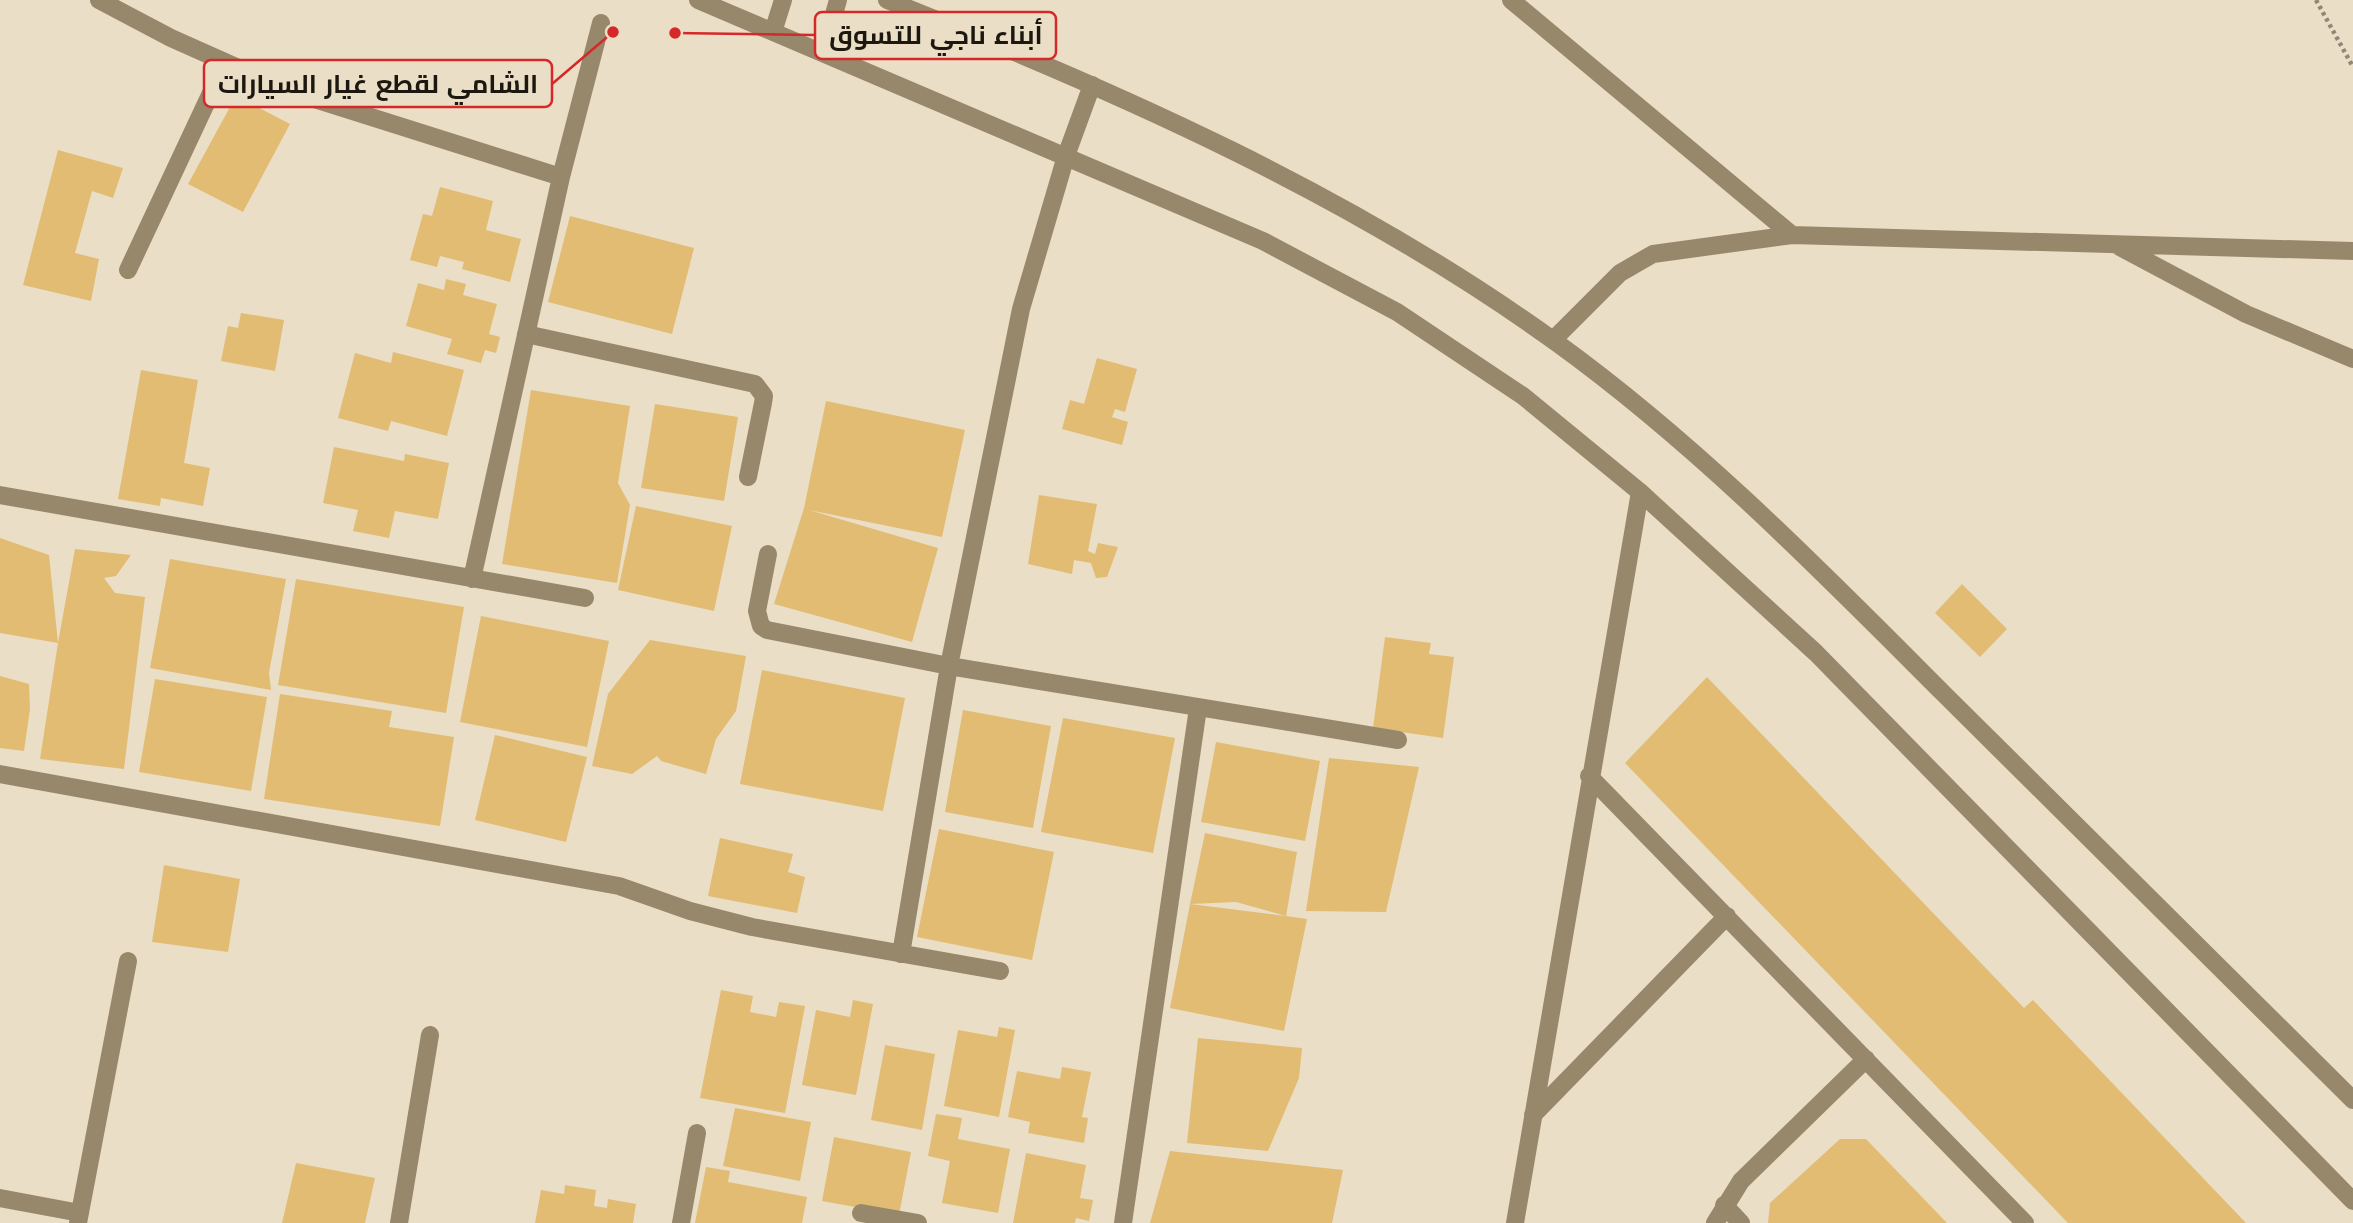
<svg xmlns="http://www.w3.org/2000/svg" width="2353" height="1223" font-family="Jost,Cairo,sans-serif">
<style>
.building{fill:#e2bc73}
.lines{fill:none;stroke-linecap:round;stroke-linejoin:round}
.path{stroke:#908877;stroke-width:4.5;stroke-dasharray:3.5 3.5;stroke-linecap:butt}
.service{stroke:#98886b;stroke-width:18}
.minor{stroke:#98886b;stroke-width:18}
.tertiary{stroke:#98886b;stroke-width:18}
.leader{fill:none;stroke:#d62828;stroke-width:2.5}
.callout-dot{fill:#d62828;stroke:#eadec7;stroke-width:2.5}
.callout{fill:#eadec7;stroke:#d62828;stroke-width:2.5}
.callout-label{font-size:26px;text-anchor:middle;font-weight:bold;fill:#1c180f}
</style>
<rect width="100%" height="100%" fill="#eadec7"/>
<path class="building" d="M236 96 290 124 243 212 188 184Z
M58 150 123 168 113 198 92 191 75 253 99 259 91 301 23 285Z
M440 187 493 201 486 230 521 239 510 282 462 269 464 262 440 256 437 267 410 260 423 214 432 216Z
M570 216 694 248 672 334 548 302Z
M446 279 466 284 463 295 497 304 489 334 500 337 496 353 485 350 481 363 447 354 452 339 406 326 418 283 444 290Z
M241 313 284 320 275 371 221 361 228 326 238 328Z
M393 352 464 370 447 436 391 421 388 431 338 418 355 353 391 363Z
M1097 358 1137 369 1125 412 1115 409 1112 417 1128 422 1122 445 1062 429 1070 400 1084 404Z
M141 370 198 380 184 463 210 468 203 506 161 498 160 506 118 499Z
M531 390 630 406 618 483 630 505 617 583 502 564Z
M826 401 965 430 942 537 809 510 938 548 912 642 774 604 804 508Z
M655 404 738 417 724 501 641 488Z
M334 447 404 461 405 454 449 463 438 519 395 511 389 538 353 531 358 510 323 503Z
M1039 495 1097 504 1088 551 1095 554 1098 543 1118 547 1107 577 1096 578 1091 563 1074 560 1072 574 1028 564Z
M636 506 732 526 714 611 618 590Z
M0 538 49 555 58 643 75 549 131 555 116 576 104 578 115 593 145 597 124 769 40 759 58 643 0 633Z
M170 559 286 579 269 673 271 690 150 668Z
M296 579 464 607 446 713 278 685Z
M1962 584 2007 629 1980 657 1935 613Z
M481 616 609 641 587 747 460 722Z
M1385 637 1431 643 1429 654 1454 657 1443 738 1373 728Z
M650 640 746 656 736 711 716 739 706 774 661 761 657 756 632 774 592 766 608 694Z
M762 670 905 698 883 811 740 784Z
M0 676 29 684 30 709 24 751 0 748Z
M1707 677 2024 1008 2033 1000 2246 1223H2068L1625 763Z
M155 679 267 697 251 791 139 772Z
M280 694 392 711 389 727 454 737 440 826 264 799Z
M963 710 1051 726 1033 828 945 812Z
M1063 718 1175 738 1153 853 1041 832Z
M495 735 587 757 566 842 475 820Z
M1216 742 1320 761 1305 841 1201 822Z
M1329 758 1419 767 1386 912 1306 911Z
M939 829 1054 852 1032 960 917 937Z
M1205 833 1297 852 1286 916 1307 919 1284 1031 1170 1008 1190 904 1286 916 1236 902 1190 904Z
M720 838 793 854 788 872 805 877 797 913 708 896Z
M164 865 240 879 228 952 152 942Z
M721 990 753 996 750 1012 776 1017 779 1002 805 1006 785 1113 700 1098Z
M853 1000 873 1004 856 1095 802 1085 816 1010 850 1017Z
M999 1027 1015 1030 999 1117 944 1106 958 1030 997 1037Z
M1198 1038 1302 1048 1299 1078 1268 1151 1187 1143Z
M885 1045 935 1054 922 1130 871 1120Z
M1062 1067 1091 1072 1082 1117 1088 1118 1084 1143 1028 1133 1030 1122 1008 1117 1017 1071 1060 1079Z
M735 1108 811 1122 800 1181 723 1166Z
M936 1114 962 1118 958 1139 1010 1149 998 1213 942 1203 950 1161 928 1156Z
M834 1137 911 1152 899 1215 822 1201Z
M1840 1139H1866L1947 1223H1768L1770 1203Z
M1170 1151 1343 1170 1332 1223H1150Z
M1026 1153 1086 1165 1080 1198 1093 1200 1089 1221 1076 1218 1075 1223H1013Z
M296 1163 375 1178 365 1223H282Z
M706 1167 730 1171 728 1182 807 1197 802 1223H695Z
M565 1185 596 1190 594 1206 607 1208 608 1199 636 1204 633 1223H535L541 1190 564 1194Z"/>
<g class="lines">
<path class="path" d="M2316 0 2353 67"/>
<path class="service" d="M1511 0 1792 235
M2120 247 2246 314 2353 359
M1553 340 1620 273 1653 254 1792 235 2353 251
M1589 776 2025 1223
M1533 1115 1727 916
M1724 1205 1741 1223
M1515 1223 1640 492
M1715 1223 1741 1181 1866 1059"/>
<path class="minor" d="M99 0 171 38 292 92 561 177
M128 270 225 63
M526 334 755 384 764 396 763 403 748 477
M0 495 585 598
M768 554 757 611 761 626 767 630 949 666 1398 740
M472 579 561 177 601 23
M0 774 619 886 690 911 752 927 1000 971
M901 954 949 666 1021 309 1066 156 1092 85
M0 1198 80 1213
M861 1213 918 1223
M78 1223 128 961
M399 1223 430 1035
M681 1223 697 1133
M1123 1223 1198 708"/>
<path class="tertiary" d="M698 0 1263 241 1397 312 1523 396 1640 492 1816 653 2353 1201
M887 0C1119 92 1354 196 1557 343 1698 445 1821 571 1943 693 2080 829 2216 965 2353 1100
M773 32 783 0
M823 53 838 0"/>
</g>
<path class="leader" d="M675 33L815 35M613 32L552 84"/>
<g class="callout-dot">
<circle cx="675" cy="33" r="7"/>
<circle cx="613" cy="32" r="7"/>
</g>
<g class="callout">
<rect x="815" y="12" width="241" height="47" rx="7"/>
<rect x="204" y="60" width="348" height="47" rx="7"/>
</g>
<g class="callout-label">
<text x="936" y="44">أبناء ناجي للتسوق</text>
<text x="378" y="93">الشامي لقطع غيار السيارات</text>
</g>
</svg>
